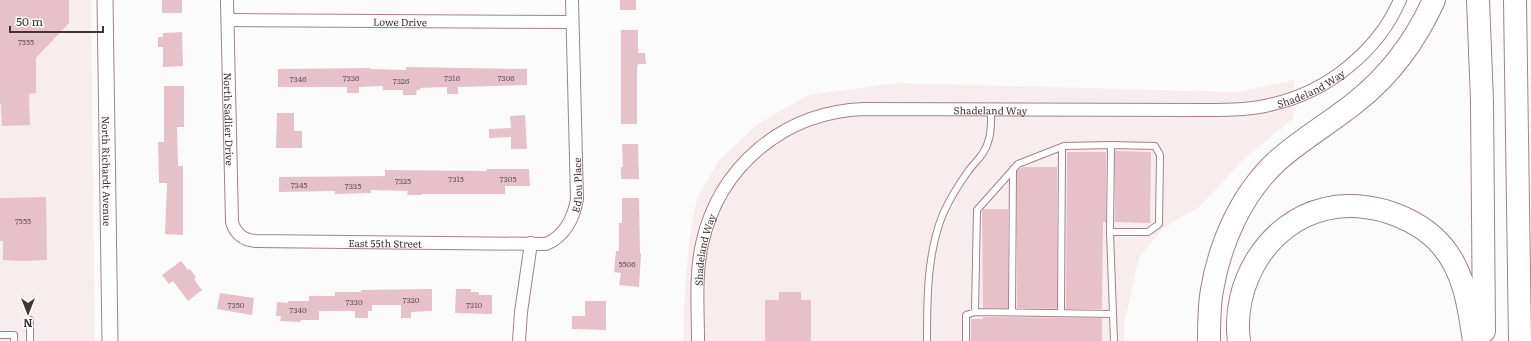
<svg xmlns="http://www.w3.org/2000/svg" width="1531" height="341" font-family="Literata,serif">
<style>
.built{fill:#f7edef}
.building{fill:#e7c1ca}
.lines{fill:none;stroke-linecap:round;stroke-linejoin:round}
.service-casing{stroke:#a38089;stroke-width:8}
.minor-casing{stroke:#a38089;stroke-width:14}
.tertiary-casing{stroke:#a38089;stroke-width:17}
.motorway-casing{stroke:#a38089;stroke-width:24}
.service{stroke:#fff;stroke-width:6}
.minor{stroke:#fff;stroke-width:12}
.tertiary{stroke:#fff;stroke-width:15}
.motorway{stroke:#fff;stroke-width:22}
.labels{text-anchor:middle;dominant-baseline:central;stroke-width:4;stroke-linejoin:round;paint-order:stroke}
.number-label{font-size:8px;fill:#6b565c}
.street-label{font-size:10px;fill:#423337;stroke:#fff}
</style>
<rect width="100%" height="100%" fill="#fbfbfb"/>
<path class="built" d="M0 0H91L95 341H0Z
M1294 80V118L1245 158 1199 207 1163 228 1139 258 1125 320 1124 341H683L684 307 689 241 697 198 720 159 758 124 808 95 896 83 1237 92Z"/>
<path class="building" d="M0 0H69V23L36 58V93L29 94 30 125 2 126 1 104H0Z
M162 0H182V13H162Z
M620 0H636V10H620Z
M621 30H638V53H645L646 64H638L637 68V124H621Z
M182 32 183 66 163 67V47H158V37H163V33Z
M406 67 527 69V85L458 87V94H447V87L420 88V90H417L416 95H403V90H383V86L359 87V93H347V87H278V69L370 68V69L406 70Z
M164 86H184V127H177L178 166H183V235L165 234 167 183H159L158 142H164Z
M277 113H294V131H302V148H276Z
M525 115 527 149H511V137L489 138V129L511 128 510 116Z
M622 144H638L639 179H621V167H623Z
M1115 151 1151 152 1150 223 1115 222Z
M1067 152H1106V222H1103L1102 309H1066Z
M1023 167H1057V309L1017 308V171Z
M487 169H529L530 186H505V194H422V195H407L408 191 371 190V193L335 194V191L279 192V177L385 176V170L487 171Z
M46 197 47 260 22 261 3 260V241H0V198Z
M622 198H639L640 253 641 254 639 287 619 285 621 273 614 272 616 251H619V223H622Z
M984 209H1008V308H983L982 211Z
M181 261 188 270 190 269 196 277 194 279 202 290 188 301 173 281 169 284 162 275Z
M432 289V311L411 312V318H401V305H372V311H368V318H355V311H319V320H301L300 322 280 321 281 316H276L277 302 288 303V301H309V296H335V292H361V290Z
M456 289H471V292H479V295H492V314L455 313Z
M779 292H801V300H811V341H765V300H779Z
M220 293 254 298 252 315 217 309Z
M585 301H606V330L572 329V316H585Z
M983 317 1102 318V341H971V319H983Z"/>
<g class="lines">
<defs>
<path id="service" d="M1110 232H1148L1159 224 1160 155 1155 146 1111 145 1110 232 1114 341
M975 312 1113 314
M1012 312 1013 169
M1061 313 1062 147
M30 320V341
M0 335H14V341
M927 341C927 299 927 253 943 214 950 198 959 184 969 170 976 161 985 154 988 142 992 132 991 120 991 109
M966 341V315L975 312 977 210 1018 164 1064 146 1111 145"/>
<g id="minor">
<path id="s1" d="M227 0 232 222C235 233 243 240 255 241L546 244C564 237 574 218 577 199L572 0"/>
<path id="s2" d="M228 20 572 22"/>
<path d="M519 341 521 312 531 243"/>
<path id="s3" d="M698 341C698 309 695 275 702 244 719 166 784 112 864 109L1206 110C1228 110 1251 110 1273 104 1327 92 1378 51 1400 0"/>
</g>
<g id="tertiary">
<path id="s4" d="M105 0 110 341"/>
</g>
<path id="motorway" d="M1478 0 1482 101 1484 331
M1515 0 1520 341
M1209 341C1209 324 1209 306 1212 290 1220 243 1241 195 1276 162 1300 140 1330 123 1356 102 1390 75 1416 40 1434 0
M1239 341C1231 284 1268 222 1325 209 1344 204 1366 206 1385 211 1408 218 1428 229 1443 247 1465 274 1469 308 1474 341"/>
</defs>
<use href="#service" class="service-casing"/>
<use href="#minor" class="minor-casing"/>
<use href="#tertiary" class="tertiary-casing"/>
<use href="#motorway" class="motorway-casing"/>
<use href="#service" class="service"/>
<use href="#minor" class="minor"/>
<use href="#tertiary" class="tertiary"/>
<use href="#motorway" class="motorway"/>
</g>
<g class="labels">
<g class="number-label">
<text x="26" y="41">7555</text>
<text x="351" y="77">7336</text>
<text x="452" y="77">7316</text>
<text x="506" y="77">7306</text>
<text x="298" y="78">7346</text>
<text x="401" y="80">7326</text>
<text x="456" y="178">7315</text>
<text x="508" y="178">7305</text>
<text x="403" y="180">7325</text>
<text x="299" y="184">7345</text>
<text x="353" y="185">7335</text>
<text x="23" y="220">7555</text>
<text x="627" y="263">5506</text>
<text x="411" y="299">7320</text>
<text x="354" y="301">7330</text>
<text x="236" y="304">7350</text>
<text x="474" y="304">7310</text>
<text x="298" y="309">7340</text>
</g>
<g class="street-label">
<text stroke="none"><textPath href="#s2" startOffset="172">Lowe Drive</textPath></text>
<text stroke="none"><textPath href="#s3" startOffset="775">Shadeland Way</textPath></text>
<text stroke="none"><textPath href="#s3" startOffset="451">Shadeland Way</textPath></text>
<text stroke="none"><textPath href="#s1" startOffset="119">North Sadlier Drive</textPath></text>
<text stroke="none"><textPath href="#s4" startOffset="171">North Richardt Avenue</textPath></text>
<text stroke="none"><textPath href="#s1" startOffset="616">Edlou Place</textPath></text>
<text stroke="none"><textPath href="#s1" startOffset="384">East 55th Street</textPath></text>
<text stroke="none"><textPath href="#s3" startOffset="92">Shadeland Way</textPath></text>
</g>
</g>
<g transform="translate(28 313) rotate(180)" stroke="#ffffff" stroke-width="3" paint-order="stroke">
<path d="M0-3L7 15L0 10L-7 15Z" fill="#423337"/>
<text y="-6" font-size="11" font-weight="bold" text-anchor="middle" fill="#423337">N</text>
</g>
<path d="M10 26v6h93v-6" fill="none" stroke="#423337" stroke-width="2"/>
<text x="16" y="26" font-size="12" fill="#423337" stroke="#ffffff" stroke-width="3" paint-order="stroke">50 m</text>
</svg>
